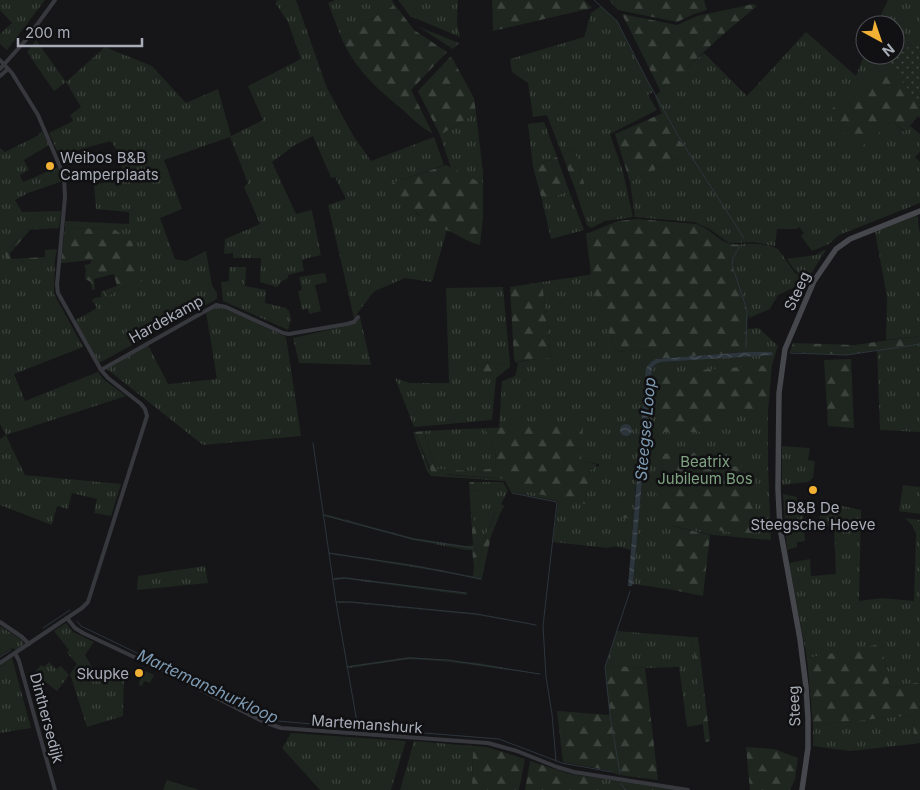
<svg xmlns="http://www.w3.org/2000/svg" width="920" height="790" font-family="Inter,sans-serif">
<style>
.grass{fill:url(#grass-tufts)}
.forest{fill:url(#forest-firs)}
.garden{fill:url(#garden-dots)}
.water{fill:url(#water-waves)}
.lines{fill:none;stroke-linecap:round;stroke-linejoin:round}
.stream{stroke:#2c353c;stroke-width:1}
.street{stroke:#37383d;stroke-width:4}
.secondary{stroke:#45474d;stroke-width:5.5}
.poi-dot{fill:#f2b134;stroke:#111113;stroke-width:2}
.labels{text-anchor:middle;dominant-baseline:central;stroke-width:5;stroke-linejoin:round;paint-order:stroke}
.poi-label{font-size:15px;fill:#a8adb8;stroke:#111113;text-anchor:start}
.street-label{font-size:15px;fill:#a8adb8;stroke:#111113}
.park-label{font-size:15px;fill:#7fa381;stroke:#111113}
.water-label{font-size:16px;font-style:italic;fill:#7f9bb3;stroke:#111113}
</style>
<defs>
<pattern id="grass-tufts" width="24" height="20" patternUnits="userSpaceOnUse" patternTransform="scale(1.25)"><rect width="24" height="20" fill="#1e261f"/><path d="M3 7l-1-3M5 7V3M7 7l1-3M15 17l-1-3M17 17v-4M19 17l1-3" fill="none" stroke="#3c433d"/></pattern>
<pattern id="forest-firs" width="22" height="20" patternUnits="userSpaceOnUse" patternTransform="scale(1.25)"><rect width="22" height="20" fill="#1e261f"/><path d="M5 1l3.5 6h-7zM16 11l3.5 6h-7z" fill="#3c433d"/></pattern>
<pattern id="garden-dots" width="8" height="8" patternUnits="userSpaceOnUse" patternTransform="scale(1.25)"><rect width="8" height="8" fill="#1e261f"/><path d="M2 2h.1M6 6h.1" fill="none" stroke="#3c433d" stroke-width="1.8" stroke-linecap="round"/></pattern>
<pattern id="water-waves" width="16" height="10" patternUnits="userSpaceOnUse" patternTransform="scale(1.25)"><rect width="16" height="10" fill="#2c353c"/><path d="M0 5q4-4 8 0t8 0" fill="none" stroke="#485056"/></pattern>
</defs>
<rect width="100%" height="100%" fill="#161618"/>
<path class="grass" d="M0 0H45L7 50 0 44V34L12 23 0 10Z
M278 0H296L327 88 354 137 371 161 434 137 444 165 390 184 417 214 447 230 432 282 405 278 375 291 371 295 354 318 328 205 346 199 335 177 331 178 330 175 313 136 295 145 272 162 296 214 311 210 312 211 321 255 304 259 302 261 304 271 288 275V278L281 282 277 287 260 282 261 258H233V253L224 254 225 239 260 224 244 187 248 183 230 137 164 160 182 209 160 218 175 259 186 261 206 251 212 285 217 293V299L99 363 74 321 97 308 92 300 95 298 101 297V291H103L106 298 122 287 141 280 131 242 114 229 65 228V221L129 224V212L96 209 94 185 128 177 121 166 125 163 111 141 59 155 49 133 73 121 70 115 81 107 66 82 54 91 27 52 36 40 66 82 105 47 152 66 186 103 218 89 231 136 263 120 248 86 301 59 288 22 276 4V2Z
M335 0H392L395 5 341 37 328 3Z
M398 0H458L457 23 460 37 410 16Z
M888 0H920V38L887 63 889 65 857 150 893 121 904 132 910 126 920 134V152L915 157 920 162V203L839 235 829 244 812 251 801 236 804 233 799 227 796 229H777L775 246 753 242 729 243 708 228 694 222 635 217 630 182 689 152C676 136 661 117 655 96L704 53 747 96 806 32 856 76 865 53V55H895V25H876Z
M601 6 617 21 653 92 648 95 657 110 610 134 623 172 633 217 605 221 591 228 587 225 575 189 585 186 574 149 562 154 547 115 533 117 528 83 512 72 510 59 584 37 591 13Z
M476 113 483 172V184L451 168 440 135Z
M544 122 557 157 533 167 528 124Z
M42 131 49 145 24 160 29 170 20 175 23 182 58 167 63 181 28 193 15 200 22 212 61 211 59 228 25 230 5 253 8 263 34 260H55L54 294 83 347 14 374 25 401 98 372 103 379 126 396 6 435 0 424V148L5 152 37 136Z
M569 191 584 230 551 239 542 200Z
M917 215 920 234V336L886 340 887 297 875 232Z
M741 244C752 243 769 244 778 249L795 273 808 281 801 296 795 287 778 295 770 309 749 318 747 308 732 265 733 258Z
M824 250H826L809 277C798 277 793 268 787 259L816 255Z
M229 267H246L245 286 266 290 265 303 286 308 289 311 291 320 288 330 223 301 221 282 229 281Z
M325 273 327 282 315 285 321 311 309 314 308 308 302 310 298 291 302 290 299 277Z
M588 275 616 352 651 349V362L649 364 638 455 631 550C622 548 617 545 608 548L553 542 558 501 511 492 505 481 431 476 427 471 413 432H415L429 469 449 475 507 479 585 504 590 470 599 466V464L581 461 499 428 502 381 515 376 517 370 518 362 551 357 542 282Z
M503 287 510 364 482 362V378H496L492 420 414 427 395 378 410 383H449L446 288Z
M218 305 286 337 301 436 203 445 107 369 148 345 168 384 217 379 206 312Z
M360 317 371 365 299 363 293 338 354 324 358 321Z
M759 328 778 346 772 365H770L766 412H768V466L771 540 713 535 673 526 668 589 633 584 652 368 656 364 661 362 773 354 772 352H744L745 329Z
M920 343V432L880 430 877 349Z
M485 428 495 451 496 469 472 471 436 469 423 431Z
M782 446 810 448 808 460 815 461 813 478 808 482 782 485Z
M12 448 25 475 121 484 111 516 94 513 97 499 72 493 68 509 57 506 52 525 0 505V454Z
M474 482H503L508 491 501 504 504 506 500 514 495 513 484 539 478 567H474L473 558 477 557 474 518 471 517 470 500 473 502 475 500Z
M903 485 920 487V514L899 511Z
M783 494 797 497 796 508 803 510 805 541 797 542V547L787 550Z
M822 502 861 510 859 601 882 598 914 601 916 534 912 525 905 518 920 520V682L890 688 881 645 807 658 789 563 810 559 811 576 836 574 834 526 818 527Z
M325 514 413 538 466 546V550L413 540 325 516Z
M330 553 415 565 482 578 481 580 456 574 330 554Z
M205 566 208 583 137 590 138 576Z
M344 577 467 593V595L345 579 334 580V578Z
M338 601 477 614 538 625 476 615 352 603H338Z
M66 623 73 632 94 642 85 655 100 681 124 679 123 716 87 727 70 674 77 664 67 653 69 650 54 631Z
M0 626 22 640 24 644 16 650 12 648 0 656Z
M617 631 692 637 703 724 687 727 679 667 647 668 606 665Z
M409 657 478 663 540 674 450 662 410 659 349 668 348 666Z
M12 658 31 728 0 733V666Z
M49 662 56 669 61 666 69 675 57 691 34 673 41 665 44 667Z
M145 671 154 675 150 683 144 681 142 686 139 685V682Z
M913 715 914 744 850 751 813 746V725Z
M291 733 406 741 391 790H320L282 748Z
M414 741 473 746 472 790H400Z
M599 778 620 781 625 790H599Z
M167 780 199 790H163Z"/>
<path class="forest" d="M492 0H584L592 8 493 31Z
M609 0H704L707 10 694 14 677 22 618 10Z
M753 4 757 6 720 37 661 92 622 14 677 25 697 16Z
M395 5 414 30 447 52 411 90 433 134C422 128 412 119 403 110 377 89 354 68 341 37Z
M419 27 459 43 453 49Z
M451 56 474 98 476 113 440 135 418 91Z
M889 65 920 104V118L918 116 905 132 893 121 856 151 828 112Z
M663 113 679 140 689 152 630 182 615 134Z
M574 149 585 186 575 189 562 154Z
M557 157 569 191 542 200 533 167Z
M446 165 483 184V218L480 245C471 243 463 238 455 234 430 222 403 209 390 184Z
M638 219 696 224C713 229 722 248 741 244L733 258 732 265 748 312 744 352 656 359 651 362V349L616 352 588 275 591 274 586 234 618 221Z
M65 228 114 229 132 242 142 281 122 287 106 298 103 291 117 286 114 274 94 279 95 289 92 290 91 282 85 279 86 270 84 265 90 264 92 260 61 263Z
M25 230H30L10 253 11 259 45 257V250L57 249 55 260H34L8 263 5 253Z
M542 282 551 358 520 361 516 363 514 359 510 287Z
M920 336V343L847 355 790 352 793 343 854 345Z
M851 359 854 428 828 426 824 360Z
M482 362 510 364V367L496 378H482Z
M772 365 768 412C746 413 720 408 710 432H657L658 373Z
M583 425 581 461 596 464V468L590 470 585 504 511 488 507 479 432 473 415 432 423 431 436 469 472 471 496 468 495 451 485 428Z
M6 435 12 448 0 454V439Z
M717 452V466L754 467 755 533 728 532 655 518 658 454Z
M469 482H474L475 500 473 502 470 500Z
M588 508 631 516V519L590 512Z
M496 512 500 514 491 536 482 578 473 577 474 567H478L484 539Z
M471 517 474 518 476 532 477 557 473 558 472 550H466V546L473 545Z
M672 526 710 535 703 596 668 589Z
M692 637H698L710 741 705 742Z
M881 644 890 688 920 682V743L914 744 913 715 813 725 807 658Z
M606 665 645 668 658 780 619 775 606 770 563 762 557 711 610 715 606 679Z
M473 746 487 747 525 759 519 790H472Z
M746 747 774 749 798 758 795 779 790 790H750Z
M530 761 570 774 599 778V790H525Z
M620 781 681 790H625Z"/>
<path class="garden" d="M920 38V104L887 63Z"/>
<path class="water" d="M746 352H772L773 354 772 355 661 362 656 364 652 368 633 583 632 586H628L646 368 651 362 656 359Z
M620 430a6 6 0 1 1 12 0a6 6 0 1 1-12 0Z"/>
<g class="lines">
<path class="stream" d="M594 0 617 21 647 80 680 139 744 238
M740 246 733 258 732 265 747 310 746 349
M790 353 847 355 920 344
M313 443 336 602 358 728 418 733
M512 493 557 502 543 626 546 677 552 714 556 761
M323 515 413 539 473 548
M329 553 415 566 481 579
M333 579 345 578 466 593
M336 602H352L477 614 536 625
M77 621 81 626 278 721 347 727
M43 628 70 610
M0 657 11 650
M347 667 410 658 448 660 540 674
M424 733 499 739 562 763 612 772
M620 773 610 715 605 667 630 591
M621 783 625 790"/>
<path class="street" d="M0 60 12 73 38 115 64 176 65 197 57 285 58 293 101 370 108 378 141 404 145 409 147 416 88 602 82 608 0 663
M0 69 25 41 55 0
M0 76 8 69
M101 370 216 305 226 307 283 333 289 334 347 324 354 322 358 317
M67 618 75 628 83 633 164 671 264 722 281 728 488 743 517 751 557 767 574 772 688 790
M0 622 22 637 29 644
M15 653 19 661 55 790"/>
<path class="secondary" d="M802 790 808 748V718L806 687 800 639 780 528 778 489 779 393 785 349 814 281 836 249 850 239 920 211"/>
</g>
<g class="poi-dot">
<circle cx="50" cy="166" r="5"/>
<circle cx="813" cy="490" r="5"/>
<circle cx="139" cy="673" r="5"/>
</g>
<g class="labels">
<g class="poi-label">
<text x="60" y="157">Weibos B&amp;B<tspan x="60" dy="17">Camperplaats</tspan></text>
<text x="813" y="507" text-anchor="middle">B&amp;B De<tspan x="813" dy="17">Steegsche Hoeve</tspan></text>
<text x="129" y="673" text-anchor="end">Skupke</text>
</g>
<g class="street-label">
<text transform="translate(797 291) rotate(-65)">Steeg</text>
<text transform="translate(166 319) rotate(-29)">Hardekamp</text>
<text transform="translate(794 706) rotate(-93)">Steeg</text>
<text transform="translate(47 718) rotate(75)">Dinthersedijk</text>
<text transform="translate(367 724) rotate(4)">Martemanshurk</text>
</g>
<g class="park-label">
<text x="705" y="461">Beatrix<tspan x="705" dy="17">Jubileum Bos</tspan></text>
</g>
<g class="water-label">
<text transform="translate(645 429) rotate(-85)">Steegse Loop</text>
<text transform="translate(208 686) rotate(25)">Martemanshurkloop</text>
</g>
</g>
<g transform="translate(880 40) rotate(140)"><circle r="24" fill="#111113" stroke="#4d4f55"/>
<path d="M0-4L9 19L0 12L-9 19Z" fill="#f2b134"/>
<text y="-8" font-size="14" font-weight="bold" text-anchor="middle" fill="#a8adb8">N</text>
</g>
<path d="M18 38v8h124v-8" fill="none" stroke="#a8adb8" stroke-width="2.5"/>
<text x="25" y="38" font-size="15" fill="#a8adb8" stroke="#111113" stroke-width="4" paint-order="stroke">200 m</text>
</svg>
